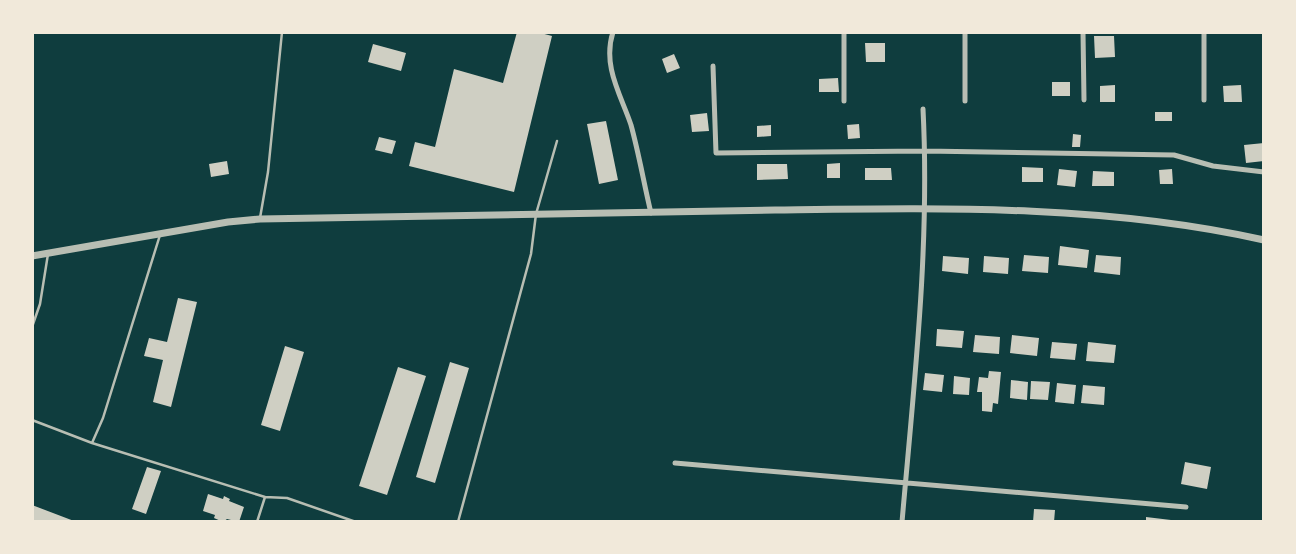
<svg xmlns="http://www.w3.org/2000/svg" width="1296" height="554" font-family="Roboto,sans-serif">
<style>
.building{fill:#cfcfc3}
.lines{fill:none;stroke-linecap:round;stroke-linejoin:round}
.service{stroke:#b8beb3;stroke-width:2.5}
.minor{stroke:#b8beb3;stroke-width:5}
.tertiary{stroke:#b8beb3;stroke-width:7}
</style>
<rect width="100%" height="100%" fill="#0f3d3e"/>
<path class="building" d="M517 32H537L552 36 514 192 409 166 415 142 435 147 454 69 503 83Z
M1094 36H1114L1115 57 1095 58Z
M865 43H885V62H866Z
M373 44 406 53 401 71 368 62Z
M674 54 680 68 667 73 662 59Z
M838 78 839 92H819V79Z
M1052 82H1070V96H1052Z
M1115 85V102H1100V86Z
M1241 85 1242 102H1224L1223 86Z
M1155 112H1172V121H1155Z
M707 113 709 131 692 132 690 115Z
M606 121 618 180 599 184 587 124Z
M859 124 860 138 848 139 847 125Z
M771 125V136L757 137V126Z
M1073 134 1081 135 1080 147H1072Z
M379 137 396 141 392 154 375 150Z
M1264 143V161L1246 163 1244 145Z
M227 161 229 174 211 177 209 164Z
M840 163V178H827V164Z
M757 164H787L788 179 757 180Z
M1022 167 1043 168V182H1022Z
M865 168H891L892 180H865Z
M1059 169 1077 171 1075 187 1057 185Z
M1172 169 1173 184H1160L1159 170Z
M1093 171 1114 172V186H1092Z
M1060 246 1089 250 1087 268 1058 265Z
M1024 255 1049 257 1048 273 1022 271Z
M1096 255 1121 257 1120 275 1094 272Z
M943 256 969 258 968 274 942 271Z
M984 256 1009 258 1008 274 983 272Z
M178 298 197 302 171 407 153 402 163 360 144 356 149 338 167 342Z
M937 329 964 331 962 348 936 346Z
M975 335 1000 337 999 354 973 352Z
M1012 335 1039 338 1037 356 1010 353Z
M1052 342 1077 344 1075 360 1050 358Z
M1088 342 1116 345 1114 363 1086 361Z
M285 346 304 352 280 431 261 425Z
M450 362 469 368 435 483 416 477Z
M398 367 426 376 387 495 359 486Z
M989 371 1001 372 998 404 993 403 992 412 982 411V392H977L979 377 988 378Z
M925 373 944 375 942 392 923 390Z
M954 376 970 378 969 395 953 394Z
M1011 380 1028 382 1027 400 1010 398Z
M1031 381 1050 382 1048 400 1030 399Z
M1057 383 1076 385 1074 404 1055 402Z
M1083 385 1105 387 1104 405 1081 403Z
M1185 462 1211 467 1207 489 1181 484Z
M147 467 161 471 146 514 132 509Z
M208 494 223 499 224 496 230 499 229 501 244 507 239 522 227 519 223 522 214 518 215 515 203 511Z
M32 505 74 521V522H32Z
M1034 509 1055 510 1054 522H1033Z
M1146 517 1171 520V522H1146Z"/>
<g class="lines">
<path class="service" d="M260 218 268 172 282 32
M160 235 103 418 92 443 265 497
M32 327 40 304 48 254
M32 420 92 443
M257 522 265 497 287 498 356 522
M458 522 531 254 536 214 557 141"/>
<path class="minor" d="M613 32C602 66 621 95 631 125 639 154 644 184 651 213
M965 32V101
M1083 32 1084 100
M1204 32V100
M713 66 716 153 925 151 1174 155 1213 166 1264 172
M844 101V32
M675 463 1186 507
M902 522C914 384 930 247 923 109"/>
<path class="tertiary" d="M32 256 228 222 260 219C432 216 604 213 775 210 938 208 1104 204 1264 240"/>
</g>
<rect width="1296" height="554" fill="none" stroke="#f1e9da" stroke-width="68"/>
</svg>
